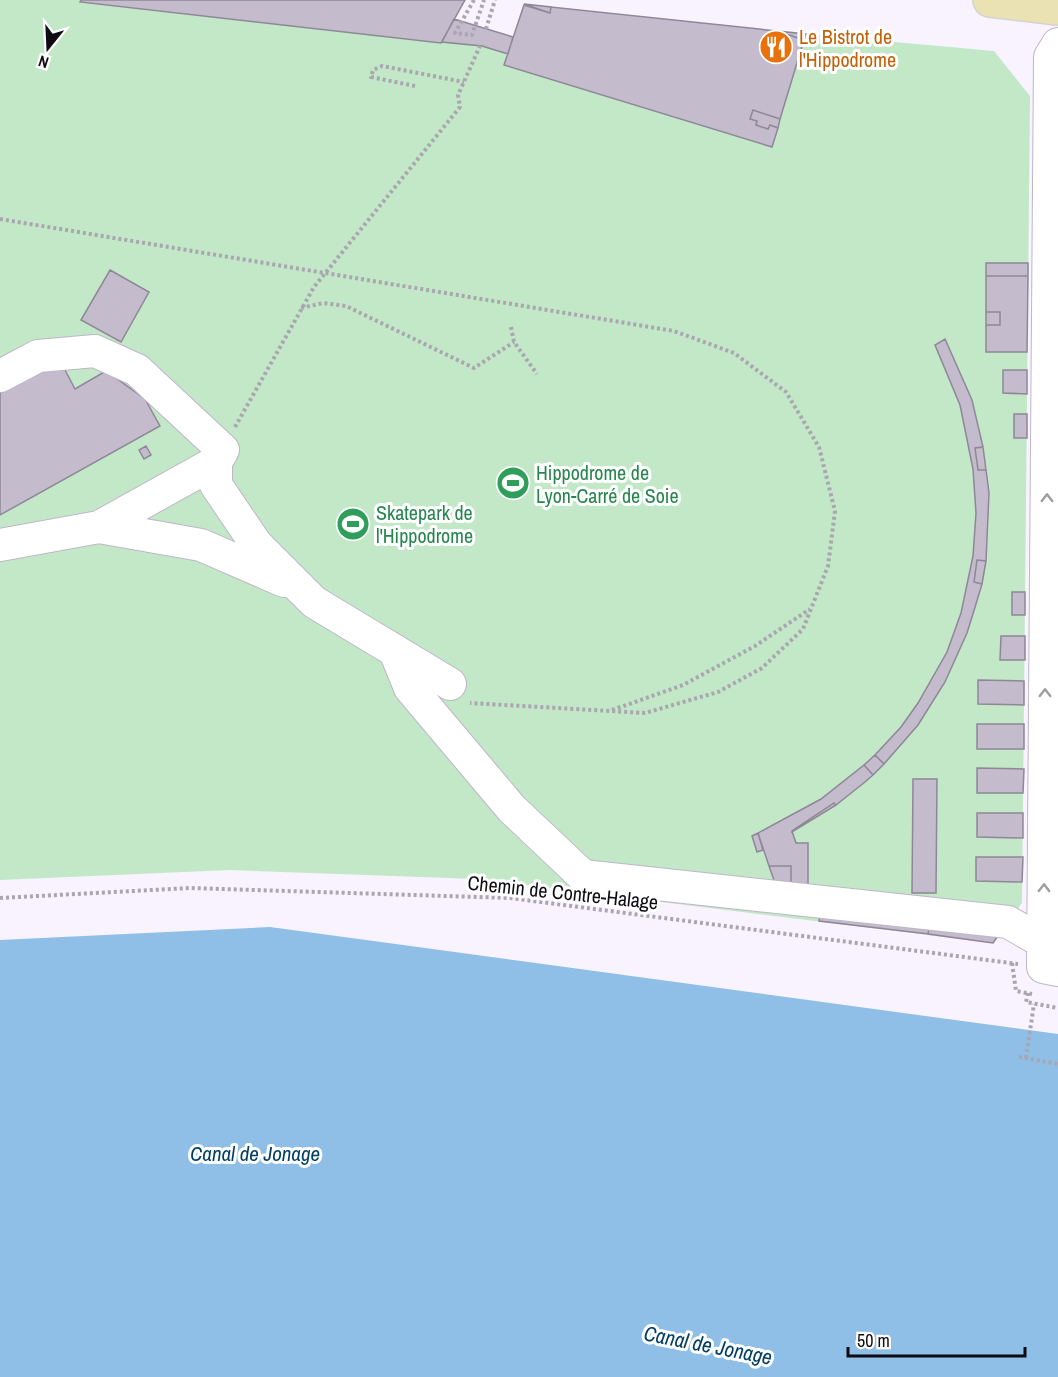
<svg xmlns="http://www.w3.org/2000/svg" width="1058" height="1377" font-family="'Archivo Narrow',sans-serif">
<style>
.green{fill:#c2e8c8}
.water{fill:#8fbfe7}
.building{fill:#c4bbcd;stroke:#8e8797;stroke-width:1.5}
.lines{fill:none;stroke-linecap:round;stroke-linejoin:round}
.minor-casing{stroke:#bfb6c8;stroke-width:34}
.major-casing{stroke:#d4d3d4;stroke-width:36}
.path{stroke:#aaa6af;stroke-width:4;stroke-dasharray:3 3;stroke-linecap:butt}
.minor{stroke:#fff;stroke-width:32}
.major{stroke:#ebe2b3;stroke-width:33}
.oneway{stroke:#9f9da0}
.labels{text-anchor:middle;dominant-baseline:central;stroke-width:6;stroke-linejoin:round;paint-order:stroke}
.food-label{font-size:20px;fill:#c56008;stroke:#fff;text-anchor:start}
.leisure-label{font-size:20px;fill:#27864d;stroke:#fff;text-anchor:start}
.street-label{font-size:20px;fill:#0e0b11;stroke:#fff}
.water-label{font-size:21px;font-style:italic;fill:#033e64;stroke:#fff}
</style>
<rect width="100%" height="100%" fill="#f8f3fe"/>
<path class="green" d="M0 0H465L455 19 513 37 524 4 806 34 994 51 1030 96 1022 903 993 943 476 879 230 870 0 880Z"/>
<path class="water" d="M270 927 1058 1034V1377H0V940Z"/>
<path class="building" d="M81 0H465L441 43 80 2Z
M524 4 551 7 550 13Z
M524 5 550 13 551 7 777 31 804 40 780 119 753 110 750 119 757 121 756 125 768 129 770 125 778 128 772 147 504 65Z
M454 19 513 37 508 54 482 46 442 42Z
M777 31 806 34 804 40Z
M753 110 780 119 778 128 770 125 768 129 756 125 757 121 750 119Z
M986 263H1028V276H986Z
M110 270 149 292 121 342 81 320Z
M986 276H1028L1027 352H986V325H1000V312H986Z
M986 312H1000V325H986Z
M945 339 972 400 983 447 975 448 978 470H986L989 493 986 561 977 560 974 582 982 584 976 604 967 633 945 682 918 725 884 764 875 755 901 727 918 703 947 652 961 613 973 556 976 513 973 469 960 405 935 345Z
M52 364 65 370 75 389 106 371 145 399 160 426 0 515V393Z
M1003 370H1027V394L1003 393Z
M1014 414H1027V438H1014Z
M146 446 151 455 144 459 139 450Z
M983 447 986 470H978L975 448Z
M977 560 986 561 982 584 974 582Z
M1012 592H1025V615H1012Z
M1001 636H1025V660H1000Z
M978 680 1024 681V705L978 704Z
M977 724H1024V749H977Z
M875 755 884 764 873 775 864 765Z
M864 765 873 775 865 782 836 805 834 803 792 831 796 843H808V887L791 886V866H769L758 833 821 799Z
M977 768 1024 769 1023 793H977Z
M913 779H937L936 893H912Z
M834 803 836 805 792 832V831Z
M977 813H1023V838L977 837Z
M758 833 763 850 757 852 752 836Z
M976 857H1023L1022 882 976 881Z
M769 866H791V886H776Z
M821 909 930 922 928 934 819 921Z
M930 922 1002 930 993 943 928 934Z"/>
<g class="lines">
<defs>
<path id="minor" d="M1058 44 1050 57 1043 967 1058 970
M0 376 38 356 95 351 137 370 223 450 216 462V485L256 544 314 602 450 684
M99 527 201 545 284 581
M0 545 99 527 216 462
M395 651 410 688 512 809 583 876 1008 922 1043 942"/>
<path id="major" d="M990 0 1058 8"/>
</defs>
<use href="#minor" class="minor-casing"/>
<use href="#major" class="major-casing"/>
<path class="path" d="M474 0 455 33 472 35 484 0
M486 29 495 0
M415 86 371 77 373 70 382 66 464 82
M0 219 674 331 734 353 786 392 819 447 835 511 828 566 803 629 762 668 718 692 645 713 470 703
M301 308 323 303 346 306 474 368 514 342
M511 327 514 342 537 374
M235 427 314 287 460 107 458 95 480 46
M612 710 683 685 755 646 810 609
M0 898 190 888 510 898 1018 964
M1012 963 1016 991 1032 994
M1028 993 1026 1002 1058 1008
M1019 1057 1058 1064
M1026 1058 1034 1004"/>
<use href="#minor" class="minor"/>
<use href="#major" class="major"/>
</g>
<defs><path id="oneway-chevron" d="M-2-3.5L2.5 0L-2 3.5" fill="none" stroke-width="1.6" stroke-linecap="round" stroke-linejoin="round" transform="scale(1.5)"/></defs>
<g class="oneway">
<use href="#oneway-chevron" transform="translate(1047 498) rotate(-90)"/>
<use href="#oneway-chevron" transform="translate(1045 693) rotate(-90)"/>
<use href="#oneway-chevron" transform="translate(1044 888) rotate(-89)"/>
</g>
<defs>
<symbol id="restaurant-disc" viewBox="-11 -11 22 22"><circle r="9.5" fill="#e8710a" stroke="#fff"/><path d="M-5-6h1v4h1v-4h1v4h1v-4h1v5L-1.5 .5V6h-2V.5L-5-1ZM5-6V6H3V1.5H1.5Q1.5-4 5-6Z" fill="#fff"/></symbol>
<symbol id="stadium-disc" viewBox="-11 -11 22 22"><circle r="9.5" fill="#2e9e5b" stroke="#fff"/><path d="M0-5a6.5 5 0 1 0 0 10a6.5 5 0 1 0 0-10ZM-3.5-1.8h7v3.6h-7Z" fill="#fff"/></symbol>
</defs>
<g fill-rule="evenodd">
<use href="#restaurant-disc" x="757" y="28" width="38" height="38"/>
<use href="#stadium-disc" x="494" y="464" width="38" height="38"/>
<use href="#stadium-disc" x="334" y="505" width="38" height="38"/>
</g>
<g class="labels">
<g class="food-label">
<text x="799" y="36">Le Bistrot de<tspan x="799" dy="23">l'Hippodrome</tspan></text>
</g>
<g class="leisure-label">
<text x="536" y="472">Hippodrome de<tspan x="536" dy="23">Lyon-Carré de Soie</tspan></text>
<text x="376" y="512">Skatepark de<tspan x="376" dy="23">l'Hippodrome</tspan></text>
</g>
<g class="street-label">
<text transform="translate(563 892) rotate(6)">Chemin de Contre-Halage</text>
</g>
<g class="water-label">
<text x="255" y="1153">Canal de Jonage</text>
<text transform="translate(708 1345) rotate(11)">Canal de Jonage</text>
</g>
</g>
<g transform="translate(48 48) rotate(198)" stroke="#ffffff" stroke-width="4.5" paint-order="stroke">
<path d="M0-4.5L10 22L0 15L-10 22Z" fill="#0e0b11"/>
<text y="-9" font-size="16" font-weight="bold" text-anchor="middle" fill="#0e0b11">N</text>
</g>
<path d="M848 1347v9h177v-9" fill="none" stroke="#0e0b11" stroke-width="3"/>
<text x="857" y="1347" font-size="18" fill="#0e0b11" stroke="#ffffff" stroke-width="4.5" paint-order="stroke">50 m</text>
</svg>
